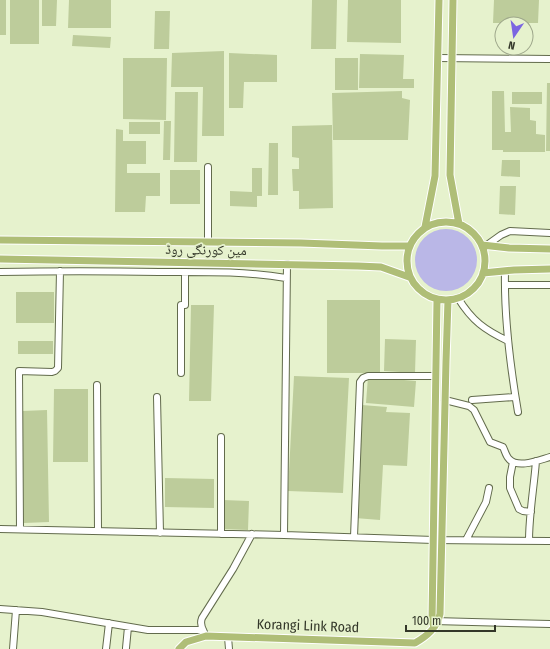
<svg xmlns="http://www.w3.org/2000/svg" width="550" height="649" font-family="'Fira Sans Condensed','Noto Naskh Arabic',sans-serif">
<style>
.green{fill:#bab7e7}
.building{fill:#bdcc9b}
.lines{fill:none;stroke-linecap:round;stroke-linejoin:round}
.minor-casing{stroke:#626b4c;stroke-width:8}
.major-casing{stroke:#fff;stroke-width:9}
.minor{stroke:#fff;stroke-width:6}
.major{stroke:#afbe77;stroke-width:7}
.labels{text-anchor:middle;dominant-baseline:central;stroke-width:3.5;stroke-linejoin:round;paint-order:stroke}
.street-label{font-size:14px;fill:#333729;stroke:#e6f2cd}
</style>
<rect width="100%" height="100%" fill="#e6f2cd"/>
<path class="green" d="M415 260a31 31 0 1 1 62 0a31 31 0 1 1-62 0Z"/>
<path class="building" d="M0 0H6V35H0Z
M10 0H39V44H10Z
M42 0H57L56 26H42Z
M69 0H111V28H68Z
M312 0H337L336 49H311Z
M348 0H401V43L347 42Z
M494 0H539L538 23H493Z
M155 11H170L169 49H154Z
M73 35 111 37 110 48 72 46Z
M224 51V136H202L203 87H171L172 53Z
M229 53 277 55V82H244L243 108H229Z
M360 54 404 55 403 79H414V88H359Z
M123 58H167L166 120 123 119Z
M335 58H358V90H335Z
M547 83H550V151H546Z
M402 91V98L410 100 408 140H333L332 93Z
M492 91H504L505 132H511L510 107 530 108V120L536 121V134L545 135V152H503V150H492Z
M175 92H198L197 162H174Z
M512 92H542V104H512Z
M164 121H171L170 160H163Z
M129 122H160V134H129Z
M332 125 333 208 299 209V191H293L292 169H299V158L292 157V126Z
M116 129 123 130V141H146V164H127V173H160V196H146L145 212H115Z
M269 143H278V195H268Z
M502 160H520V177L501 176Z
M252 168H262V196H257V207L230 206V191L252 192Z
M170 170H200V204H170Z
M500 186H516L515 215 499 214Z
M16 292H54V323H16Z
M327 300H380V373H327Z
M191 305H214L211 401H189Z
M385 339 416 340 415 373 384 371Z
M18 341H53V354H18Z
M294 376 349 378 343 493 288 491Z
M368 377 416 381 414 407 366 403Z
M54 389H88V462H53Z
M362 405 387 407 386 412 410 413 407 466 383 465 380 520 355 518Z
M47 410 49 522 24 523 22 411Z
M165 478 214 479V508L165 507Z
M223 500 249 501 248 530 222 529Z"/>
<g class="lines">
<defs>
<path id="minor" d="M438 58 550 59
M208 167V242
M487 245 501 235 510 231 550 233
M505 271C504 318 510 365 518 412
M0 272C53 271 106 271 159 272 201 272 245 271 286 278
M505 285H550
M458 298C472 321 485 330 508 341
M181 373V305H185V272
M97 385 98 531
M157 397 160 533
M445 400 469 406 474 410 490 442 503 447C505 451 506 456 509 459 518 469 539 460 550 457
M472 400 515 397
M513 462 510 477V488L519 509 523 511 531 512
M0 529 284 535 434 540 550 541
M20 529 19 371 52 372 55 371 58 368 60 271
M221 534V437
M284 535 287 264
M354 537 360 382 363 378 368 376H436
M466 540 486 502 489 488
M529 541C529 514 534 487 536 461
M0 609 42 612 148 630H203
M434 621 550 624
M204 632C201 627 200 623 202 618L233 569 252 534
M228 637 229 649
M126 648 128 627
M13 649 16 610
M106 649 109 623"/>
<path id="major" d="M453 0 450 175 459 224
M407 261a39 39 0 1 1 78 0a39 39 0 1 1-78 0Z
M425 227 435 176 439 0
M0 240 301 243 382 246H409
M482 245 509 248 550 249
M0 259 358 266 381 267 409 277
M483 273 514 270 550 269
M434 627 432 621 437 300
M179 649 186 642 206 636 415 643C427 636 437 628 440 614L446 361 448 300"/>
</defs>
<use href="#minor" class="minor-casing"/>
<use href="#major" class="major-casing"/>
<use href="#minor" class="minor"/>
<use href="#major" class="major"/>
</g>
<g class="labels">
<g class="street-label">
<text transform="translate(206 250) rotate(1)">مین کورنگی روڈ</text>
<text transform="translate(308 626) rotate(2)">Korangi Link Road</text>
</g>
</g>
<g transform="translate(514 36) rotate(193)"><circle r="19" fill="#e6f2cd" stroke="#9ea78b"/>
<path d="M0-3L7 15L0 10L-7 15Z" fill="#7b66e1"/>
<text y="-6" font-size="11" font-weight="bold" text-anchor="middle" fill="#333729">N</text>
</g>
<path d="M406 625v6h89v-6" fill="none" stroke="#333729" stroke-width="2"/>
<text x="412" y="625" font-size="12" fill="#333729" stroke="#e6f2cd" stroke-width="3" paint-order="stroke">100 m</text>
</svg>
